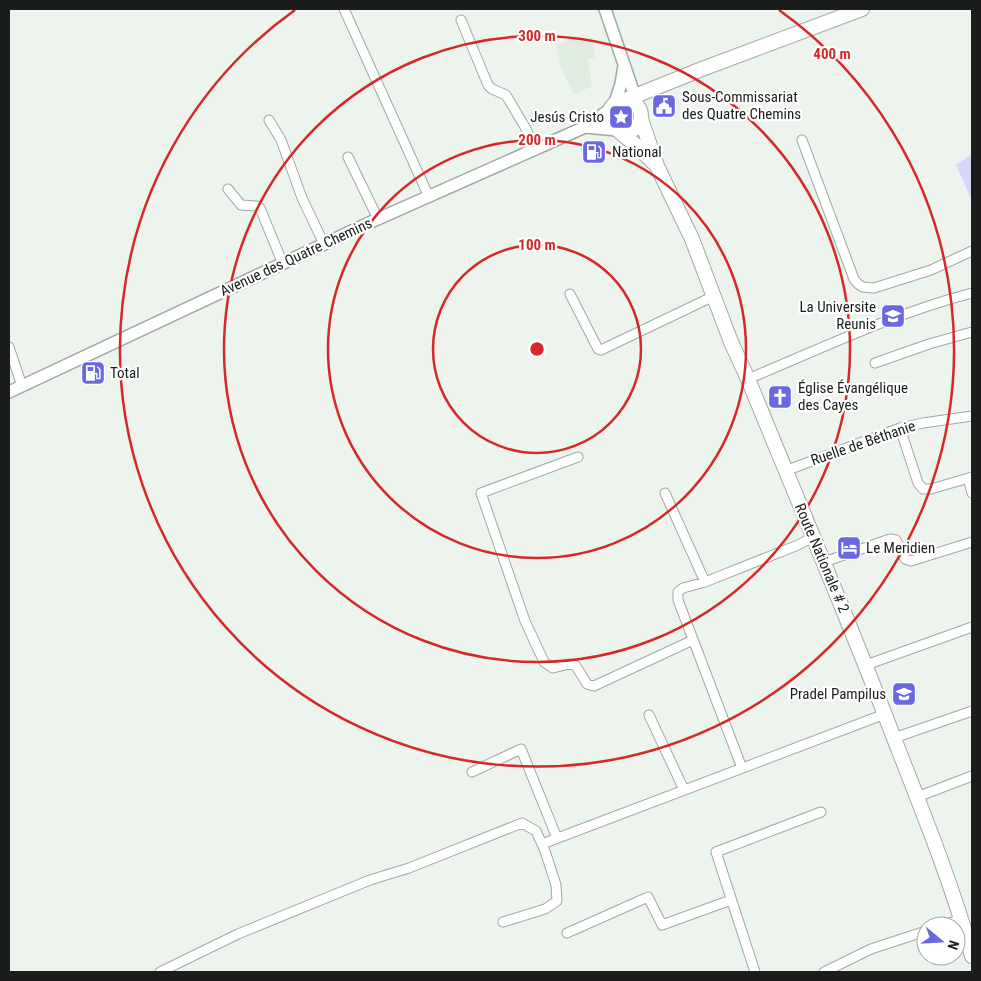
<svg xmlns="http://www.w3.org/2000/svg" width="981" height="981" font-family="'Roboto Condensed',sans-serif">
<style>
.built{fill:#dfede1}
.green{fill:#d5d8f5}
.lines{fill:none;stroke-linecap:round;stroke-linejoin:round}
.street-casing{stroke:#a1a8a2;stroke-width:11}
.secondary-casing{stroke:#a1a8a2;stroke-width:14}
.primary-casing{stroke:#a1a8a2;stroke-width:16}
.street{stroke:#fff;stroke-width:9}
.secondary{stroke:#fff;stroke-width:11}
.primary{stroke:#fff;stroke-width:14}
.ring{fill:none;stroke:#d62828;stroke-width:2.5}
.labels{text-anchor:middle;dominant-baseline:central;stroke-width:4.5;stroke-linejoin:round;paint-order:stroke}
.poi-label{font-size:15px;fill:#1a1d1b;stroke:#fff;text-anchor:start}
.street-label{font-size:15px;fill:#1a1d1b;stroke:#fff}
.centre{fill:#d62828;stroke:#fff;stroke-width:2.5}
.ring-label{font-size:15px;text-anchor:middle;font-weight:bold;fill:#d62828;stroke:#fff;stroke-width:4.5;stroke-linejoin:round;paint-order:stroke}
</style>
<rect width="100%" height="100%" fill="#edf4ee"/>
<path class="built" d="M592 38 595 57 588 59 592 86 574 95 561 68 556 44 573 39 574 41Z"/>
<path class="green" d="M972 154V201L956 165Z"/>
<g class="lines">
<defs>
<path id="street" d="M344 9 429 197
M461 20 488 85 492 89 506 95 525 127 536 150
M269 120 281 140 302 198 324 244
M802 140 854 279 858 284 863 287 874 288 931 270 972 251
M348 157 378 219
M228 189 241 205 257 206 260 208 283 264
M570 294 598 349 601 350 714 296
M9 347 22 386
M875 363 929 344 972 332
M748 379C822 348 895 313 972 293
M900 428 918 483 923 489H931L972 477
M578 457 481 493 525 621 544 662 553 668 569 664 576 666 587 684 594 686 693 640
M785 471 900 428 923 423 972 416
M968 478 972 493
M665 493 705 582 683 588 678 592V600L742 768
M824 562 890 539 896 540 905 559 911 561 972 542
M705 582 798 545 813 537
M866 665 972 627
M649 715 684 790
M894 738 972 711
M472 772 521 749 557 838
M917 797 972 776
M542 844 885 714
M941 926 962 919
M567 933 648 897 662 925 731 900
M160 972 238 934 370 880 409 868 522 823 536 831 545 851 556 885 557 901 545 909 503 922
M755 972 716 852 821 812
M824 972 871 949 926 931"/>
<path id="secondary" d="M605 9 640 111
M614 105 621 84 624 66
M585 127 617 130
M9 392 371 222 585 127 609 110"/>
<path id="primary" d="M625 100 702 69 862 9
M609 116a16 16 0 1 1 32 0a16 16 0 1 1-32 0Z
M641 119 657 166 692 239 731 342 748 379C798 501 850 623 897 746 924 815 952 884 972 956
M620 132 638 147 654 163"/>
</defs>
<use href="#street" class="street-casing"/>
<use href="#secondary" class="secondary-casing"/>
<use href="#primary" class="primary-casing"/>
<use href="#street" class="street"/>
<use href="#secondary" class="secondary"/>
<use href="#primary" class="primary"/>
</g>
<g class="ring">
<circle cx="537" cy="349" r="104"/>
<circle cx="537" cy="349" r="209"/>
<circle cx="537" cy="349" r="313"/>
<path d="M779 10A417 417 0 1 1 295 10"/>
</g>
<defs>
<symbol id="civic-square" viewBox="-11 -11 22 22"><rect x="-9" y="-9" width="18" height="18" rx="4" fill="#6b67e1" stroke="#fff"/><path d="M-.6-6.5H3V-4.5H.6V-3L4-1V1h2V6H-6V1h2V-1L-.6-3ZM-1.2 2.5V6h2.4V2.5Z" fill="#fff"/></symbol>
<symbol id="sight-square" viewBox="-11 -11 22 22"><rect x="-9" y="-9" width="18" height="18" rx="4" fill="#6b67e1" stroke="#fff"/><path d="M0-6L1.8-2.2L6-1.7L2.9 1.2L3.7 5.4L0 3.3L-3.7 5.4L-2.9 1.2L-6-1.7L-1.8-2.2Z" fill="#fff"/></symbol>
<symbol id="fuel-square" viewBox="-11 -11 22 22"><rect x="-9" y="-9" width="18" height="18" rx="4" fill="#6b67e1" stroke="#fff"/><path d="M-5.5-6h7V0h2V4h1.3V-2.5L3-4.5l.8-.8L6-3V5H2.5V1h-1V6h-7ZM-4.2-4.7v3.2H.2V-4.7Z" fill="#fff"/></symbol>
<symbol id="school-square" viewBox="-11 -11 22 22"><rect x="-9" y="-9" width="18" height="18" rx="4" fill="#6b67e1" stroke="#fff"/><path d="M0-5L7-2L0 1L-7-2ZM-4 1L0 2.5L4 1V4Q0 6-4 4Z" fill="#fff"/></symbol>
<symbol id="church-square" viewBox="-11 -11 22 22"><rect x="-9" y="-9" width="18" height="18" rx="4" fill="#6b67e1" stroke="#fff"/><path d="M-1.2-6h2.4v3.5h3.3v2.4h-3.3V6h-2.4V-.1h-3.3v-2.4h3.3Z" fill="#fff"/></symbol>
<symbol id="hotel-square" viewBox="-11 -11 22 22"><rect x="-9" y="-9" width="18" height="18" rx="4" fill="#6b67e1" stroke="#fff"/><path d="M-6-4.5h1.5V1H6V5H4.5V3h-9V5H-6ZM-4 0a1.8 1.8 0 1 1 3.6 0ZM.5 0V-2.5h3Q6-2.5 6 0Z" fill="#fff"/></symbol>
</defs>
<g fill-rule="evenodd">
<use href="#civic-square" x="650" y="92" width="28" height="28"/>
<use href="#sight-square" x="607" y="103" width="28" height="28"/>
<use href="#fuel-square" x="580" y="138" width="28" height="28"/>
<use href="#school-square" x="879" y="302" width="28" height="28"/>
<use href="#fuel-square" x="79" y="359" width="28" height="28"/>
<use href="#church-square" x="766" y="383" width="28" height="28"/>
<use href="#hotel-square" x="835" y="534" width="28" height="28"/>
<use href="#school-square" x="890" y="680" width="28" height="28"/>
</g>
<g class="labels">
<g class="poi-label">
<text x="682" y="97">Sous-Commissariat<tspan x="682" dy="17">des Quatre Chemins</tspan></text>
<text x="604" y="117" text-anchor="end">Jesús Cristo</text>
<text x="612" y="152">National</text>
<text x="876" y="307" text-anchor="end">La Universite<tspan x="876" dy="17">Reunis</tspan></text>
<text x="110" y="373">Total</text>
<text x="798" y="388">Église Évangélique<tspan x="798" dy="17">des Cayes</tspan></text>
<text x="866" y="548">Le Meridien</text>
<text x="886" y="694" text-anchor="end">Pradel Pampilus</text>
</g>
<g class="street-label">
<text transform="translate(296 257) rotate(-25)">Avenue des Quatre Chemins</text>
<text transform="translate(863 443) rotate(-19)">Ruelle de Béthanie</text>
<text transform="translate(822 558) rotate(67)">Route Nationale # 2</text>
</g>
</g>
<circle cx="537" cy="349" r="8" class="centre"/>
<g class="ring-label">
<text x="537" y="41">300 m</text>
<text x="832" y="59">400 m</text>
<text x="537" y="145">200 m</text>
<text x="537" y="250">100 m</text>
</g>
<rect width="981" height="981" fill="none" stroke="#1a1d1b" stroke-width="20"/>
<g transform="translate(941 941) rotate(108)"><circle r="24" fill="#ffffff" stroke="#a3a5a4"/>
<path d="M0-4L9 19L0 12L-9 19Z" fill="#6b67e1"/>
<text y="-8" font-size="14" font-weight="bold" text-anchor="middle" fill="#1a1d1b">N</text>
</g>
</svg>
